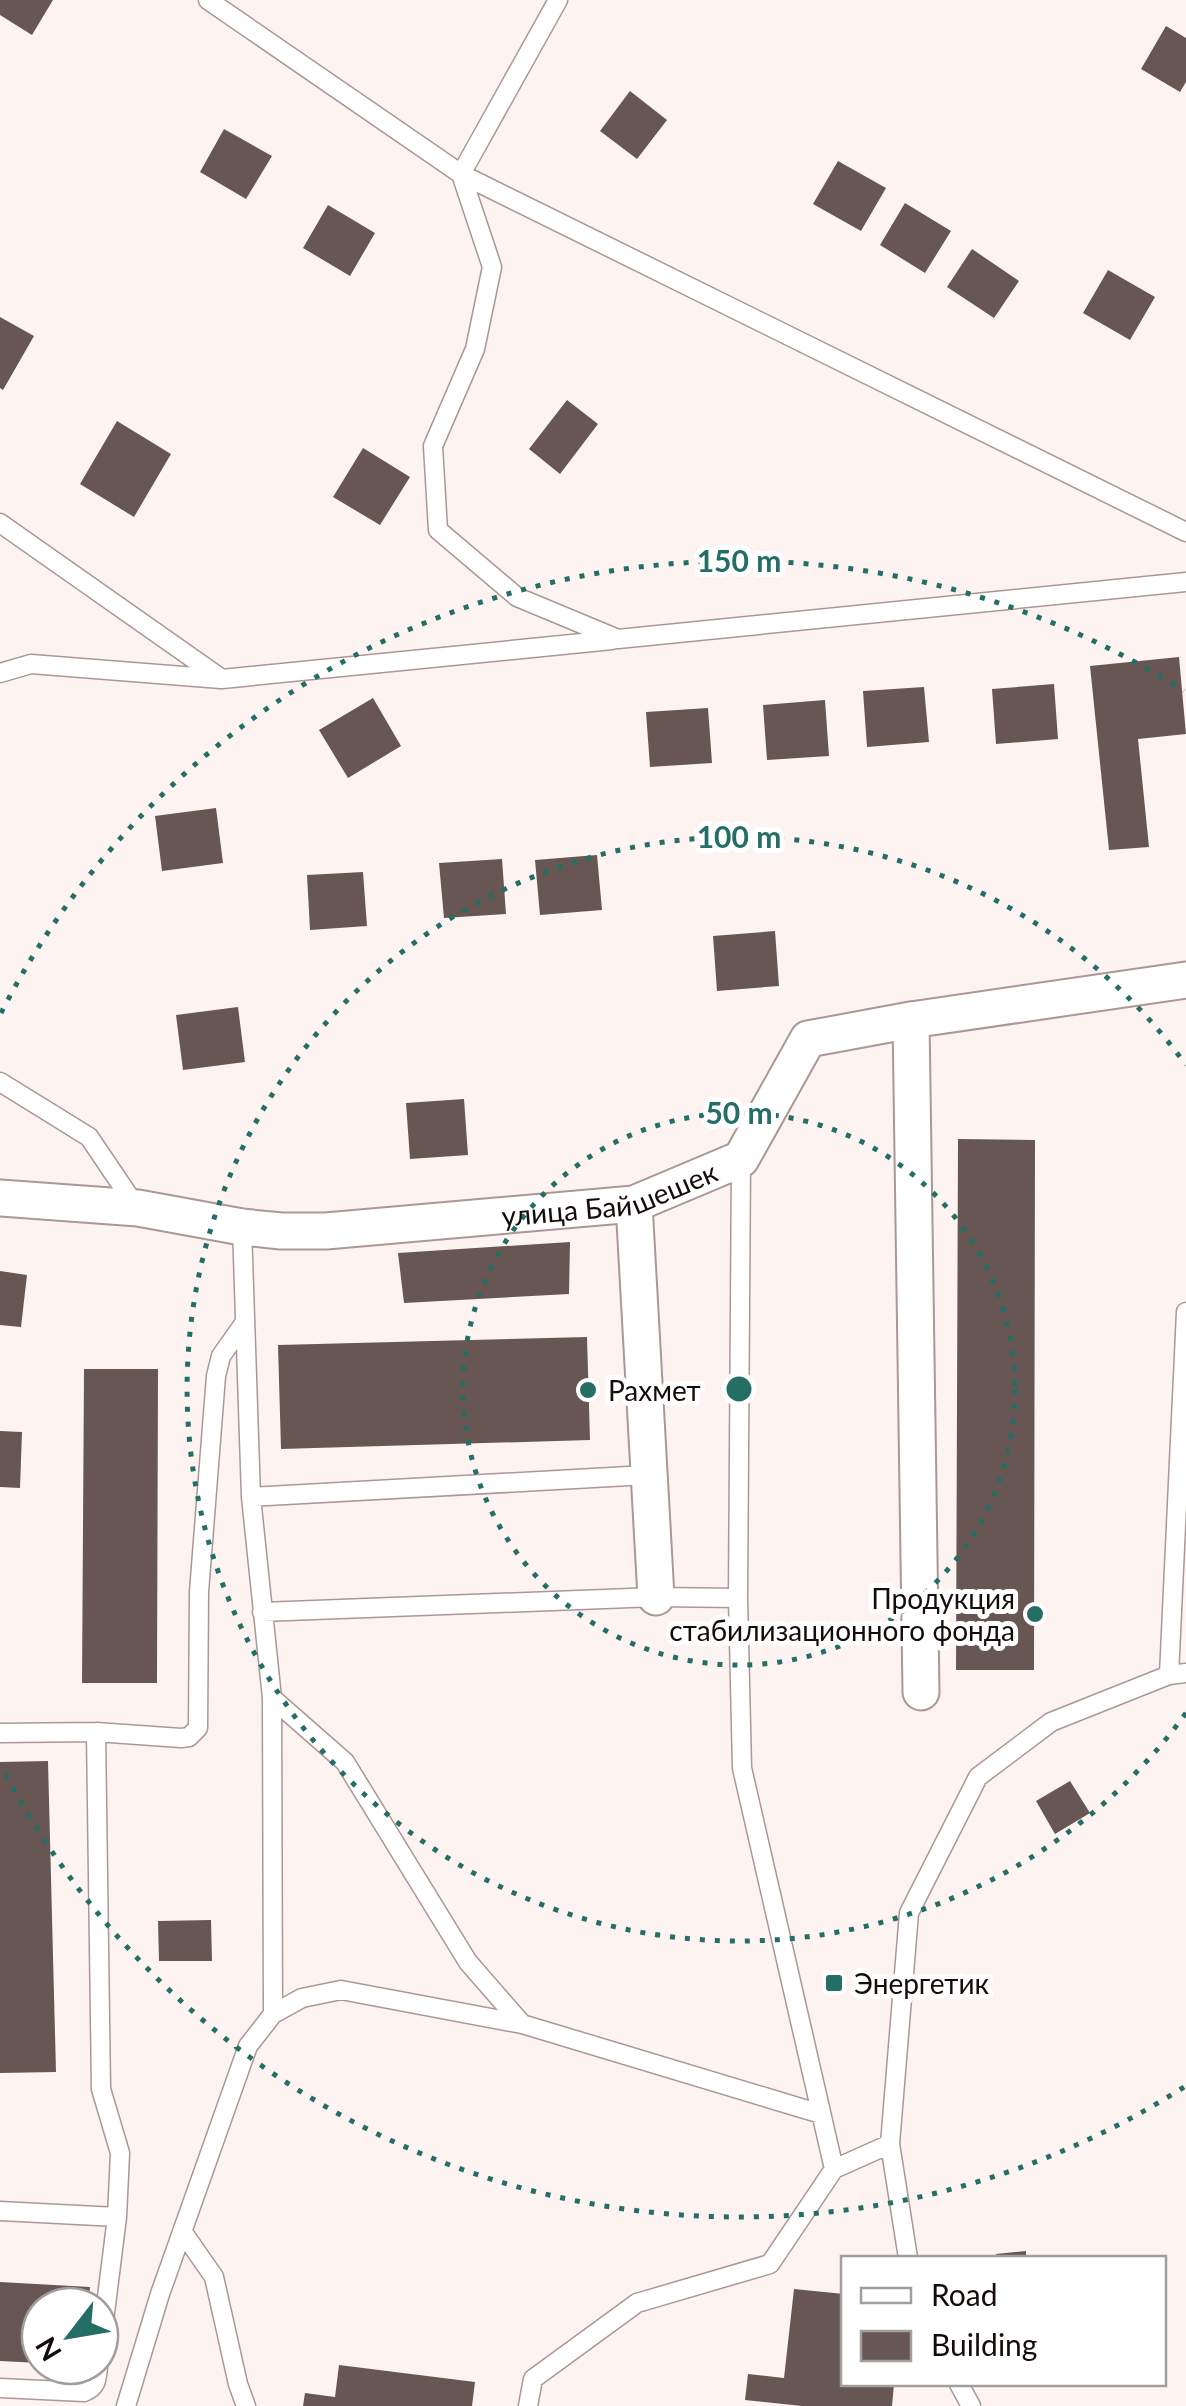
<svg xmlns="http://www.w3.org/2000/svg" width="1186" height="2406" font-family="Lato,sans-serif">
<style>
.building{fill:#685652}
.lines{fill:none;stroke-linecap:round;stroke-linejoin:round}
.service-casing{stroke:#ab9793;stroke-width:21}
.minor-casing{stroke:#ab9793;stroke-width:39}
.service{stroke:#fff;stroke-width:18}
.minor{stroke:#fff;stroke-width:35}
.ring{fill:none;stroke:#256e66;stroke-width:5;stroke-dasharray:5 10}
.poi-dot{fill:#256e66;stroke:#fff;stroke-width:4}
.labels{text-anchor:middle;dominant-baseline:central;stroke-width:10;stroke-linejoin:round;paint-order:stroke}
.street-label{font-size:28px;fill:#130c0a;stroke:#fff}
.poi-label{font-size:28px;fill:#130c0a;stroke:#fff;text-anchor:start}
.centre{fill:#256e66;stroke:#fff;stroke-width:5}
.ring-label{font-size:30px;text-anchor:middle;font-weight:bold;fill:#256e66;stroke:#fff;stroke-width:10;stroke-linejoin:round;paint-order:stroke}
</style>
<rect width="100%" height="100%" fill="#fdf4f2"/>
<path class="building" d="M0 0H53L32 35 0 15Z
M1166 26 1186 38V82L1180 92 1141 69Z
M630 91 667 120 637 159 600 131Z
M224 129 272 156 246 199 200 172Z
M838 161 886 188 861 231 813 204Z
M905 203 951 231 925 273 880 245Z
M328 205 375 233 350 276 303 248Z
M972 249 1019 281 994 318 947 287Z
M1108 270 1155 297 1130 340 1083 313Z
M0 317 34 336 3 390 0 388Z
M567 400 598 424 560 474 529 449Z
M117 421 171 454 134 517 80 484Z
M363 448 410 477 380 525 333 497Z
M1179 657 1186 734 1138 739 1149 847 1109 850 1090 666Z
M1054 684 1058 739 996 744 992 689Z
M924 687 929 742 867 747 863 691Z
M373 698 401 746 348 778 319 730Z
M825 700 829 756 767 760 763 705Z
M708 708 712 763 650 767 646 712Z
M216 808 223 863 162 871 155 816Z
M597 855 602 910 540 915 535 860Z
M502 859 506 914 444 918 439 863Z
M363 872 367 926 310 930 307 875Z
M775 931 779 986 717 991 713 936Z
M238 1007 245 1062 183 1070 176 1015Z
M464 1099 468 1155 410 1159 406 1103Z
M958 1139 1035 1140 1034 1670H956Z
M570 1242 569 1294 404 1303 398 1253Z
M0 1271 27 1275 21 1327 0 1325Z
M587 1337 590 1440 281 1449 278 1345Z
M84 1369H158L157 1683H82Z
M0 1431 22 1432 20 1488 0 1487Z
M48 1761 56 2072 0 2073V1762Z
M1070 1781 1090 1813 1055 1834 1036 1801Z
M211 1920 212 1961H159L158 1921Z
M1026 2251V2258H997L996 2254Z
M0 2282 90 2287 88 2306H40V2363L0 2361Z
M794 2289 844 2294V2384H894L892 2406H802L745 2400 748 2374 784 2378Z
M339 2365 475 2382 472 2406H303L305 2393 335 2397Z"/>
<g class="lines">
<defs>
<path id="service" d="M208 0 461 174 558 0
M461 174 492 267 475 349 433 446 438 530 517 597 618 639 1186 582
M461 174 1186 532
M0 523 222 679 612 640
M0 673 31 664 221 679
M0 1082 89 1137 137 1208
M741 1159 738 1598 742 1768 834 2169
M251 1497 647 1475
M262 1612 656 1597 738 1598
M1169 1675 1186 1312
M272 1698 345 1762 468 1962 522 2024 821 2114
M0 1733 96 1732
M273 2014 302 1998 341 1990 522 2024
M0 2211 117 2217
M182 2231 214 2277 238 2384 246 2406
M908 2258 890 2144 909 1913 978 1777 1051 1722 1169 1675 1186 1673
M100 2353 117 2217 120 2153 101 2089 96 1732 181 1738 189 1737 198 1728 199 1592 216 1376 221 1356 245 1322
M959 2384 971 2406
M0 2388 84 2392C97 2387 97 2379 98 2366
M126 2406 160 2294 248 2046 273 2014 272 1698 251 1497 242 1227
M528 2406 533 2379 637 2303 770 2264 834 2169 890 2144"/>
<g id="minor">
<path d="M911 1020 921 1692"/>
<path id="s1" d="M0 1198 138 1208 242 1227 281 1231H326L634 1204 741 1159 808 1039 911 1020 1186 980"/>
<path d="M634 1204 656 1597"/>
</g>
</defs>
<use href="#service" class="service-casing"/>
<use href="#minor" class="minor-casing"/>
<use href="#service" class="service"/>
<use href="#minor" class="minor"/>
</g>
<g class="ring">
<circle cx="739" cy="1389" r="276"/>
<path d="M1186 1713A552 552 0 1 1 1186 1065"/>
<path d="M1184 2087A828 828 0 0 1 1 1765M1 1013A828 828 0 0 1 1184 691"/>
</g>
<g class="poi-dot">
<circle cx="588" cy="1390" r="10"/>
<circle cx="1035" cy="1614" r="10"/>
<rect x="824" y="1973" width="20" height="20" rx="5"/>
</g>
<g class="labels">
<g class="street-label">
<text stroke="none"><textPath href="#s1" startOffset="615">улица Байшешек</textPath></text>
</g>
<g class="poi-label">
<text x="608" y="1390">Рахмет</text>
<text x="1015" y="1598" text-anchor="end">Продукция<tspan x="1015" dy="32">стабилизационного фонда</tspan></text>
<text x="854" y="1983">Энергетик</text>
</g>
</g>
<circle cx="739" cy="1389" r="15" class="centre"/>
<g class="ring-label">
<text x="739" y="572">150 m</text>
<text x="739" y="848">100 m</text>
<text x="739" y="1124">50 m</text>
</g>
<rect x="841" y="2256" width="325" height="130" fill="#ffffff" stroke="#a19e9d" stroke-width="2.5"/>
<rect x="861" y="2288" width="50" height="15" fill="#ffffff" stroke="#a19e9d" stroke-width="2.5"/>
<text x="931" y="2306" font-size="30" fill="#130c0a">Road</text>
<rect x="861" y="2331" width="50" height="30" fill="#685652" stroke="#a19e9d" stroke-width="2.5"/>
<text x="931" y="2356" font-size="30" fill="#130c0a">Building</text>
<g transform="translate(70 2336) rotate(239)"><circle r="48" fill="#ffffff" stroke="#a19e9d" stroke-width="2.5"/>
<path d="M0-8L18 38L0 25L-18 38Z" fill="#256e66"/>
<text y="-15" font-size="28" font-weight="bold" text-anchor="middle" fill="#130c0a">N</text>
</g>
</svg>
